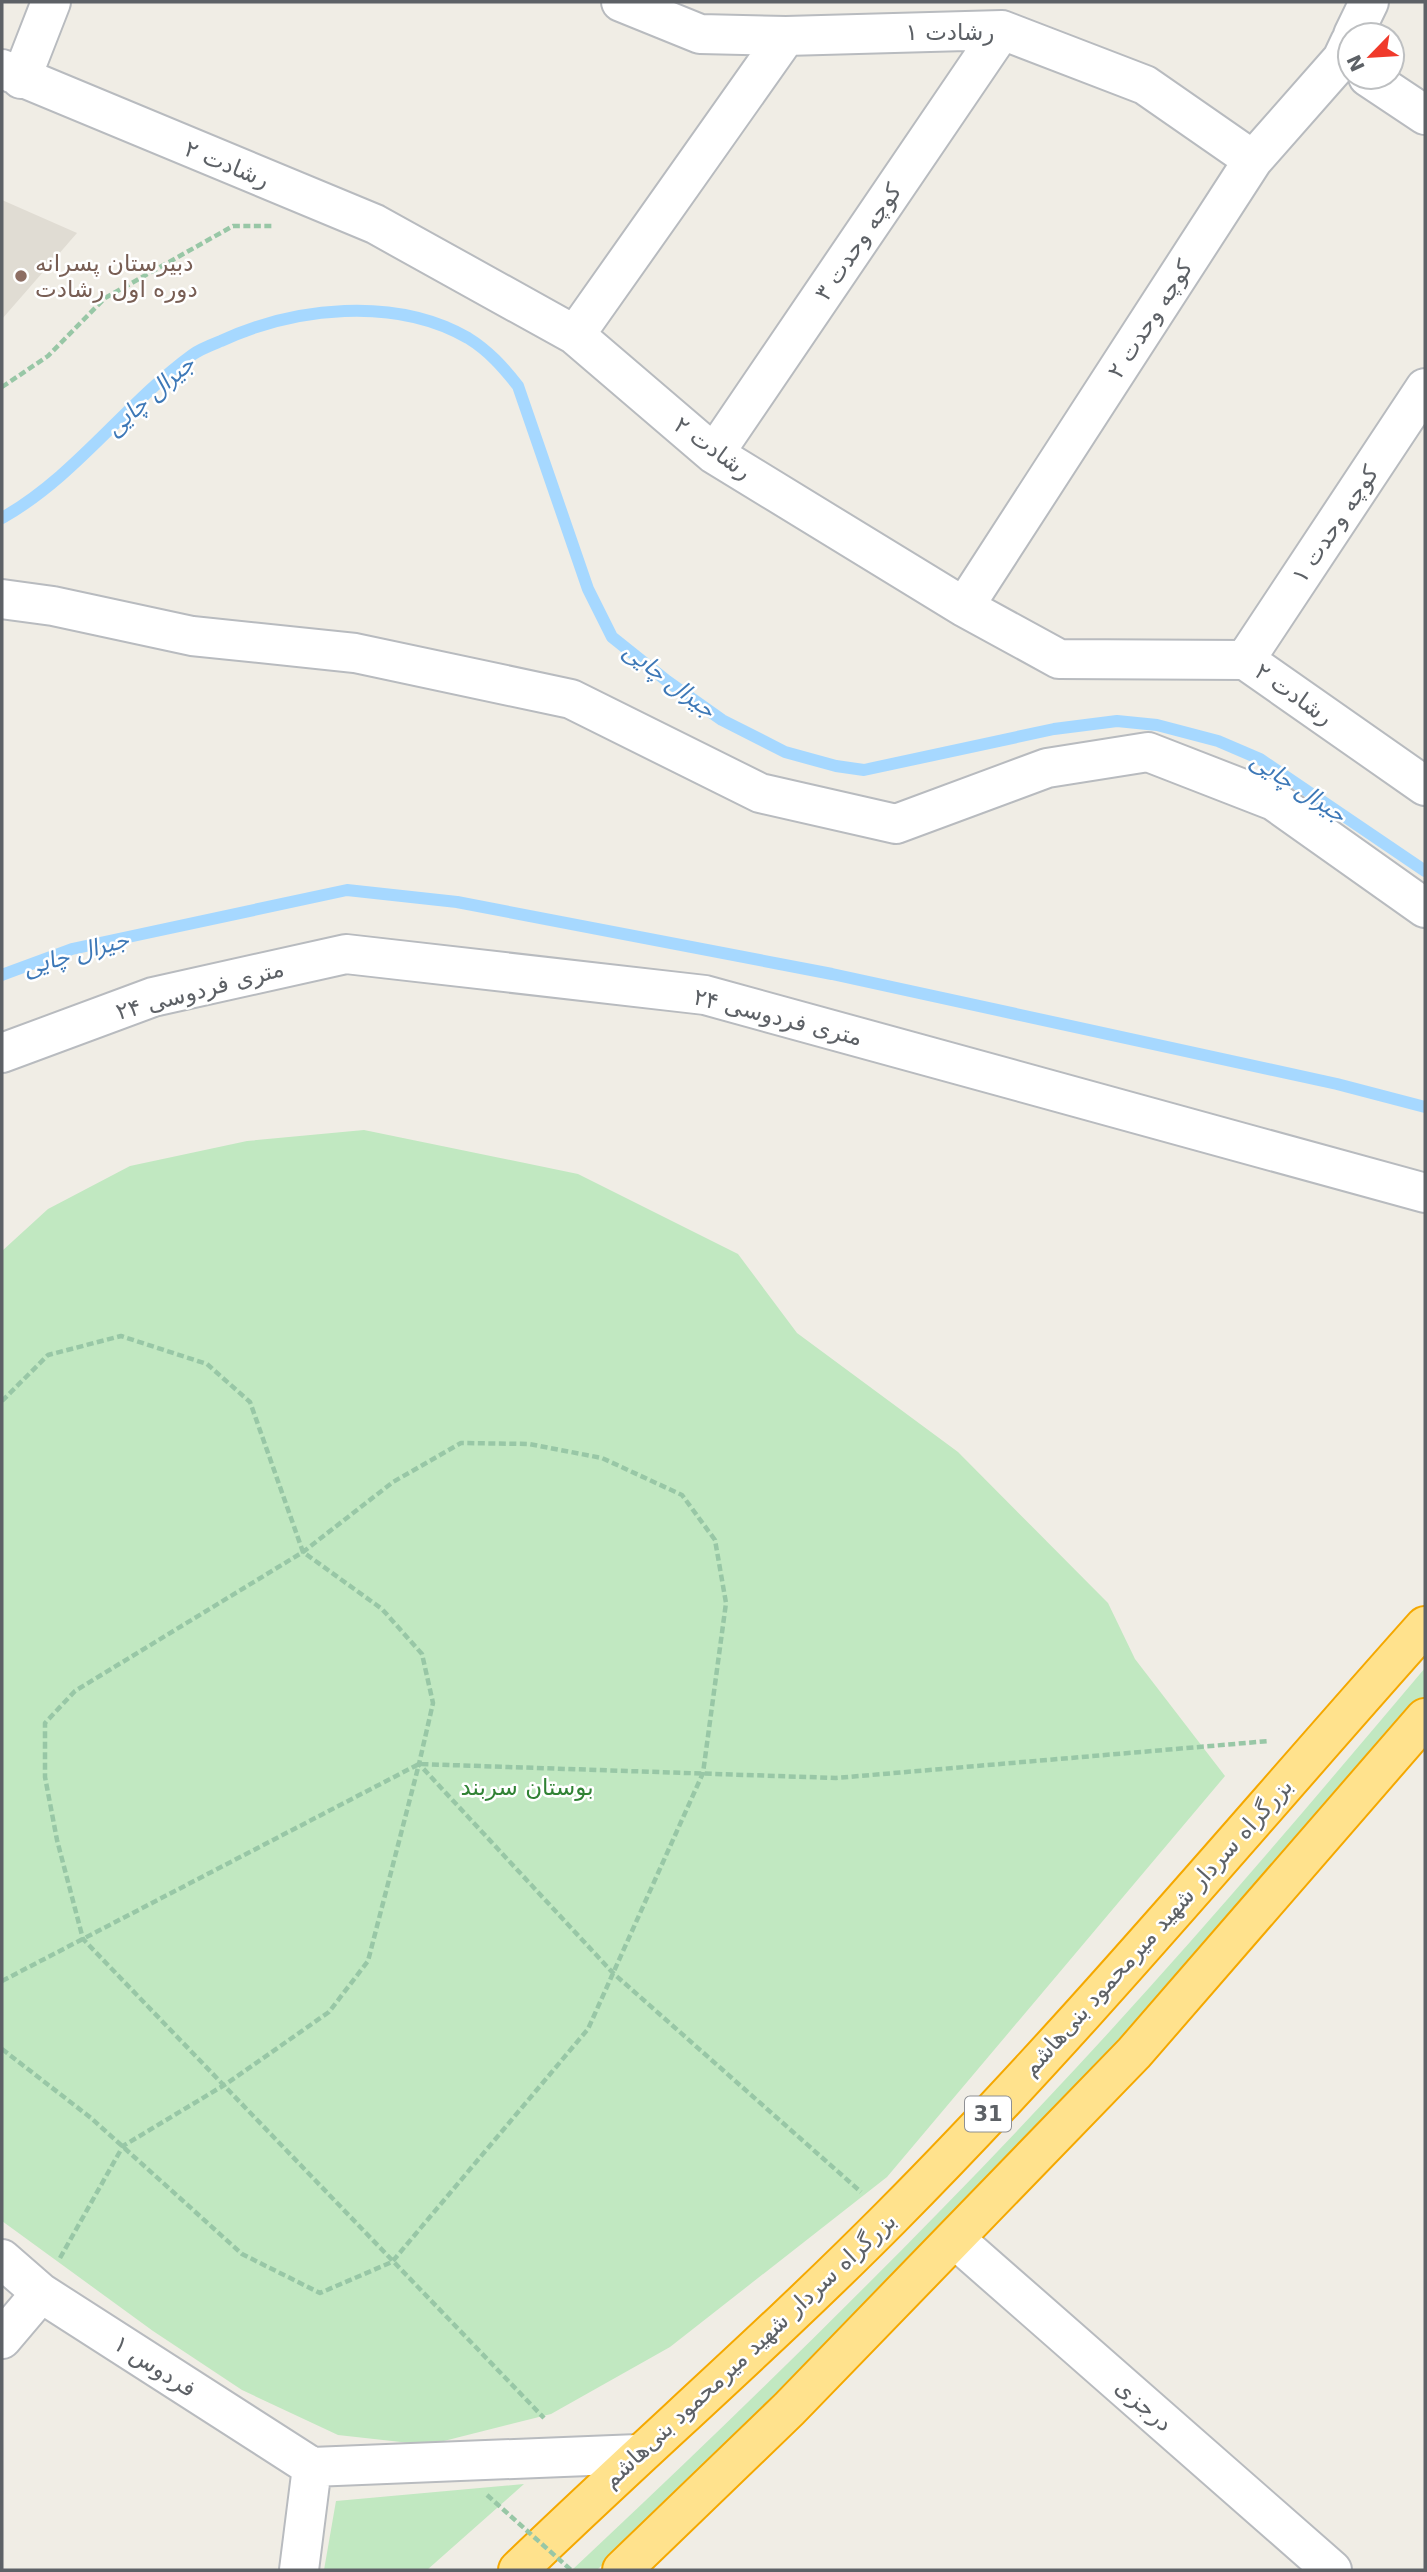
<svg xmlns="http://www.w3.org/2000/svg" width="1427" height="2572" font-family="'DejaVu Sans','Noto Sans Arabic',sans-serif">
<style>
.education{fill:#e0dcd3}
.green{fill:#c1e8c1}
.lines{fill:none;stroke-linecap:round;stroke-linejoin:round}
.stream{stroke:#a6d8ff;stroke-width:12}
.street-casing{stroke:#b8bbbf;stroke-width:42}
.highway-casing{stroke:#f5a800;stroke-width:42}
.path{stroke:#98c7a6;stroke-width:4.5;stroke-dasharray:7 3.5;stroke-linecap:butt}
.street{stroke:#fff;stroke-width:38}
.highway{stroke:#ffe28d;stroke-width:38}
.path-bridge{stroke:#98c7a6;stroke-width:4.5;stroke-dasharray:7 3.5;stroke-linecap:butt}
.education-dot{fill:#8d6e63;stroke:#fff;stroke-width:2.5}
.labels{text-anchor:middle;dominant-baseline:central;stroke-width:5;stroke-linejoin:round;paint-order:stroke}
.shield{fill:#fff;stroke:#8e9094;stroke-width:2}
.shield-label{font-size:21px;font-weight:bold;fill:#5d6166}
.street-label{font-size:23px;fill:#5d6166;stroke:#fff}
.education-label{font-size:23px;fill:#785e54;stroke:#fff;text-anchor:start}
.park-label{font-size:23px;fill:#308234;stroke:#fff}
.water-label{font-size:24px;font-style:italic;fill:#3d78b7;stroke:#fff}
</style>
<rect width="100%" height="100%" fill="#f0ede5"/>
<path class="education" d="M2 200 77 233 2 319Z"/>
<path class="green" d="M364 1130 578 1174 738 1254 797 1333 958 1452 1108 1603 1135 1659 1225 1776 887 2177 670 2347 551 2414 428 2445 338 2435 242 2390 153 2331 2 2221V1251L48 1209 130 1166 247 1141Z
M1425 1668V1696L1255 1902 879 2297 597 2570H572C744 2408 915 2242 1076 2068 1196 1939 1311 1803 1425 1668Z
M524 2484 427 2570H324L336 2501Z"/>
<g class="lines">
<path class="stream" d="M2 518C75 477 125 404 192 355 200 349 211 345 221 341 294 307 395 296 468 338 489 351 503 367 518 386L588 589 612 637 667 681 722 720 785 752 836 766 864 770 1054 729 1117 721 1157 725 1218 741 1260 759 1425 871
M2 975 72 949 347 890 457 902 832 974 1337 1084 1425 1107"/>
<defs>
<path id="street" d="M621 2 700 34 786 36 1002 30 1145 85 1253 160
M1353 35 1369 2
M2 69 375 224 575 335 714 454 964 607 1059 659 1245 660 1425 786
M1368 77 1425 115
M21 79 51 2
M575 335 786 36
M714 454 1002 30
M2 599 53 606 192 636 355 653 571 699 760 793 896 824 1047 768 1148 752 1274 801 1425 908
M964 607 1253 160 1342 59 1350 42
M1245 660 1425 388
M2 1053 153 997 346 954 705 995 1425 1193
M956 2240 1332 2570
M2 2259 41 2293 312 2467
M2 2339 41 2293
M312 2467 638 2454
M299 2570 312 2467"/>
<path id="highway" d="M518 2570C641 2451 770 2339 891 2217 1078 2029 1248 1824 1425 1626
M622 2570 789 2409 1134 2053 1425 1718"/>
</defs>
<use href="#street" class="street-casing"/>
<use href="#highway" class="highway-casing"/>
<path class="path" d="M2 387 48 356 105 298 233 226H273
M2 1401 48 1355 121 1336 207 1364 250 1402 303 1552 382 1609 422 1654 433 1703 419 1764 613 1973 861 2192
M2 1981 419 1764 836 1778 1269 1741
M2 2049 91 2118 242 2254 320 2293 392 2262 588 2029 703 1773 726 1603 715 1540 682 1495 602 1458 529 1444 461 1443 393 1482 303 1552 75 1691 45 1723V1777L57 1840 83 1939 544 2418
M60 2258 123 2146 226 2084 329 2012 368 1961 419 1764"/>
<use href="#street" class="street"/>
<use href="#highway" class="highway"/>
<path class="path-bridge" d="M487 2495 571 2570"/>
</g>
<circle class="education-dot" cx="21" cy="276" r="7"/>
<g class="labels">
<rect class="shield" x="965" y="2096.5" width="46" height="35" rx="5"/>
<g class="shield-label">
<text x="988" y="2114">31</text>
</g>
<g class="street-label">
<text x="950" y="32">رشادت ۱</text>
<text transform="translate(227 164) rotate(22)">رشادت ۲</text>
<text transform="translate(858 242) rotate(-56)">کوچه وحدت ۳</text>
<text transform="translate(1150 319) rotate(-57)">کوچه وحدت ۲</text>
<text transform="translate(713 448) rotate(36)">رشادت ۲</text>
<text transform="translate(1335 524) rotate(-56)">کوچه وحدت ۱</text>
<text transform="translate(1294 694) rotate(35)">رشادت ۲</text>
<text transform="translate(200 990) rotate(-15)">۲۴ متری فردوسی</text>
<text transform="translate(778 1017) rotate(14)">۲۴ متری فردوسی</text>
<text transform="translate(1157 1927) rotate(-48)">بزرگراه سردار شهید میرمحمود بنی‌هاشم</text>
<text transform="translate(749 2350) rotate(-43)">بزرگراه سردار شهید میرمحمود بنی‌هاشم</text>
<text transform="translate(155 2366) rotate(33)">فردوس ۱</text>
<text transform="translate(1144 2405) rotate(41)">درجزی</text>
</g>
<g class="education-label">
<text x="35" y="263">دبیرستان پسرانه<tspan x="35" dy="26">دوره اول رشادت</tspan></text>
</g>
<g class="park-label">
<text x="527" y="1787">بوستان سربند</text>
</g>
<g class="water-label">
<text transform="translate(150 395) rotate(-41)">جیرال چایی</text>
<text transform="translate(670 680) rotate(37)">جیرال چایی</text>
<text transform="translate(1299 787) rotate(33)">جیرال چایی</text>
<text transform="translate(76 953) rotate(-16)">جیرال چایی</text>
</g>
</g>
<rect width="1427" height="2572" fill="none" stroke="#5d6166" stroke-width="7"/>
<g transform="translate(1371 56) rotate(245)"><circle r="33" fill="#ffffff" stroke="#bec0c2" stroke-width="2"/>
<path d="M0-5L12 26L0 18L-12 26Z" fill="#f03a2b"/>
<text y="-10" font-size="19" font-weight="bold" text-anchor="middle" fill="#5d6166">N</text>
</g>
</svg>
